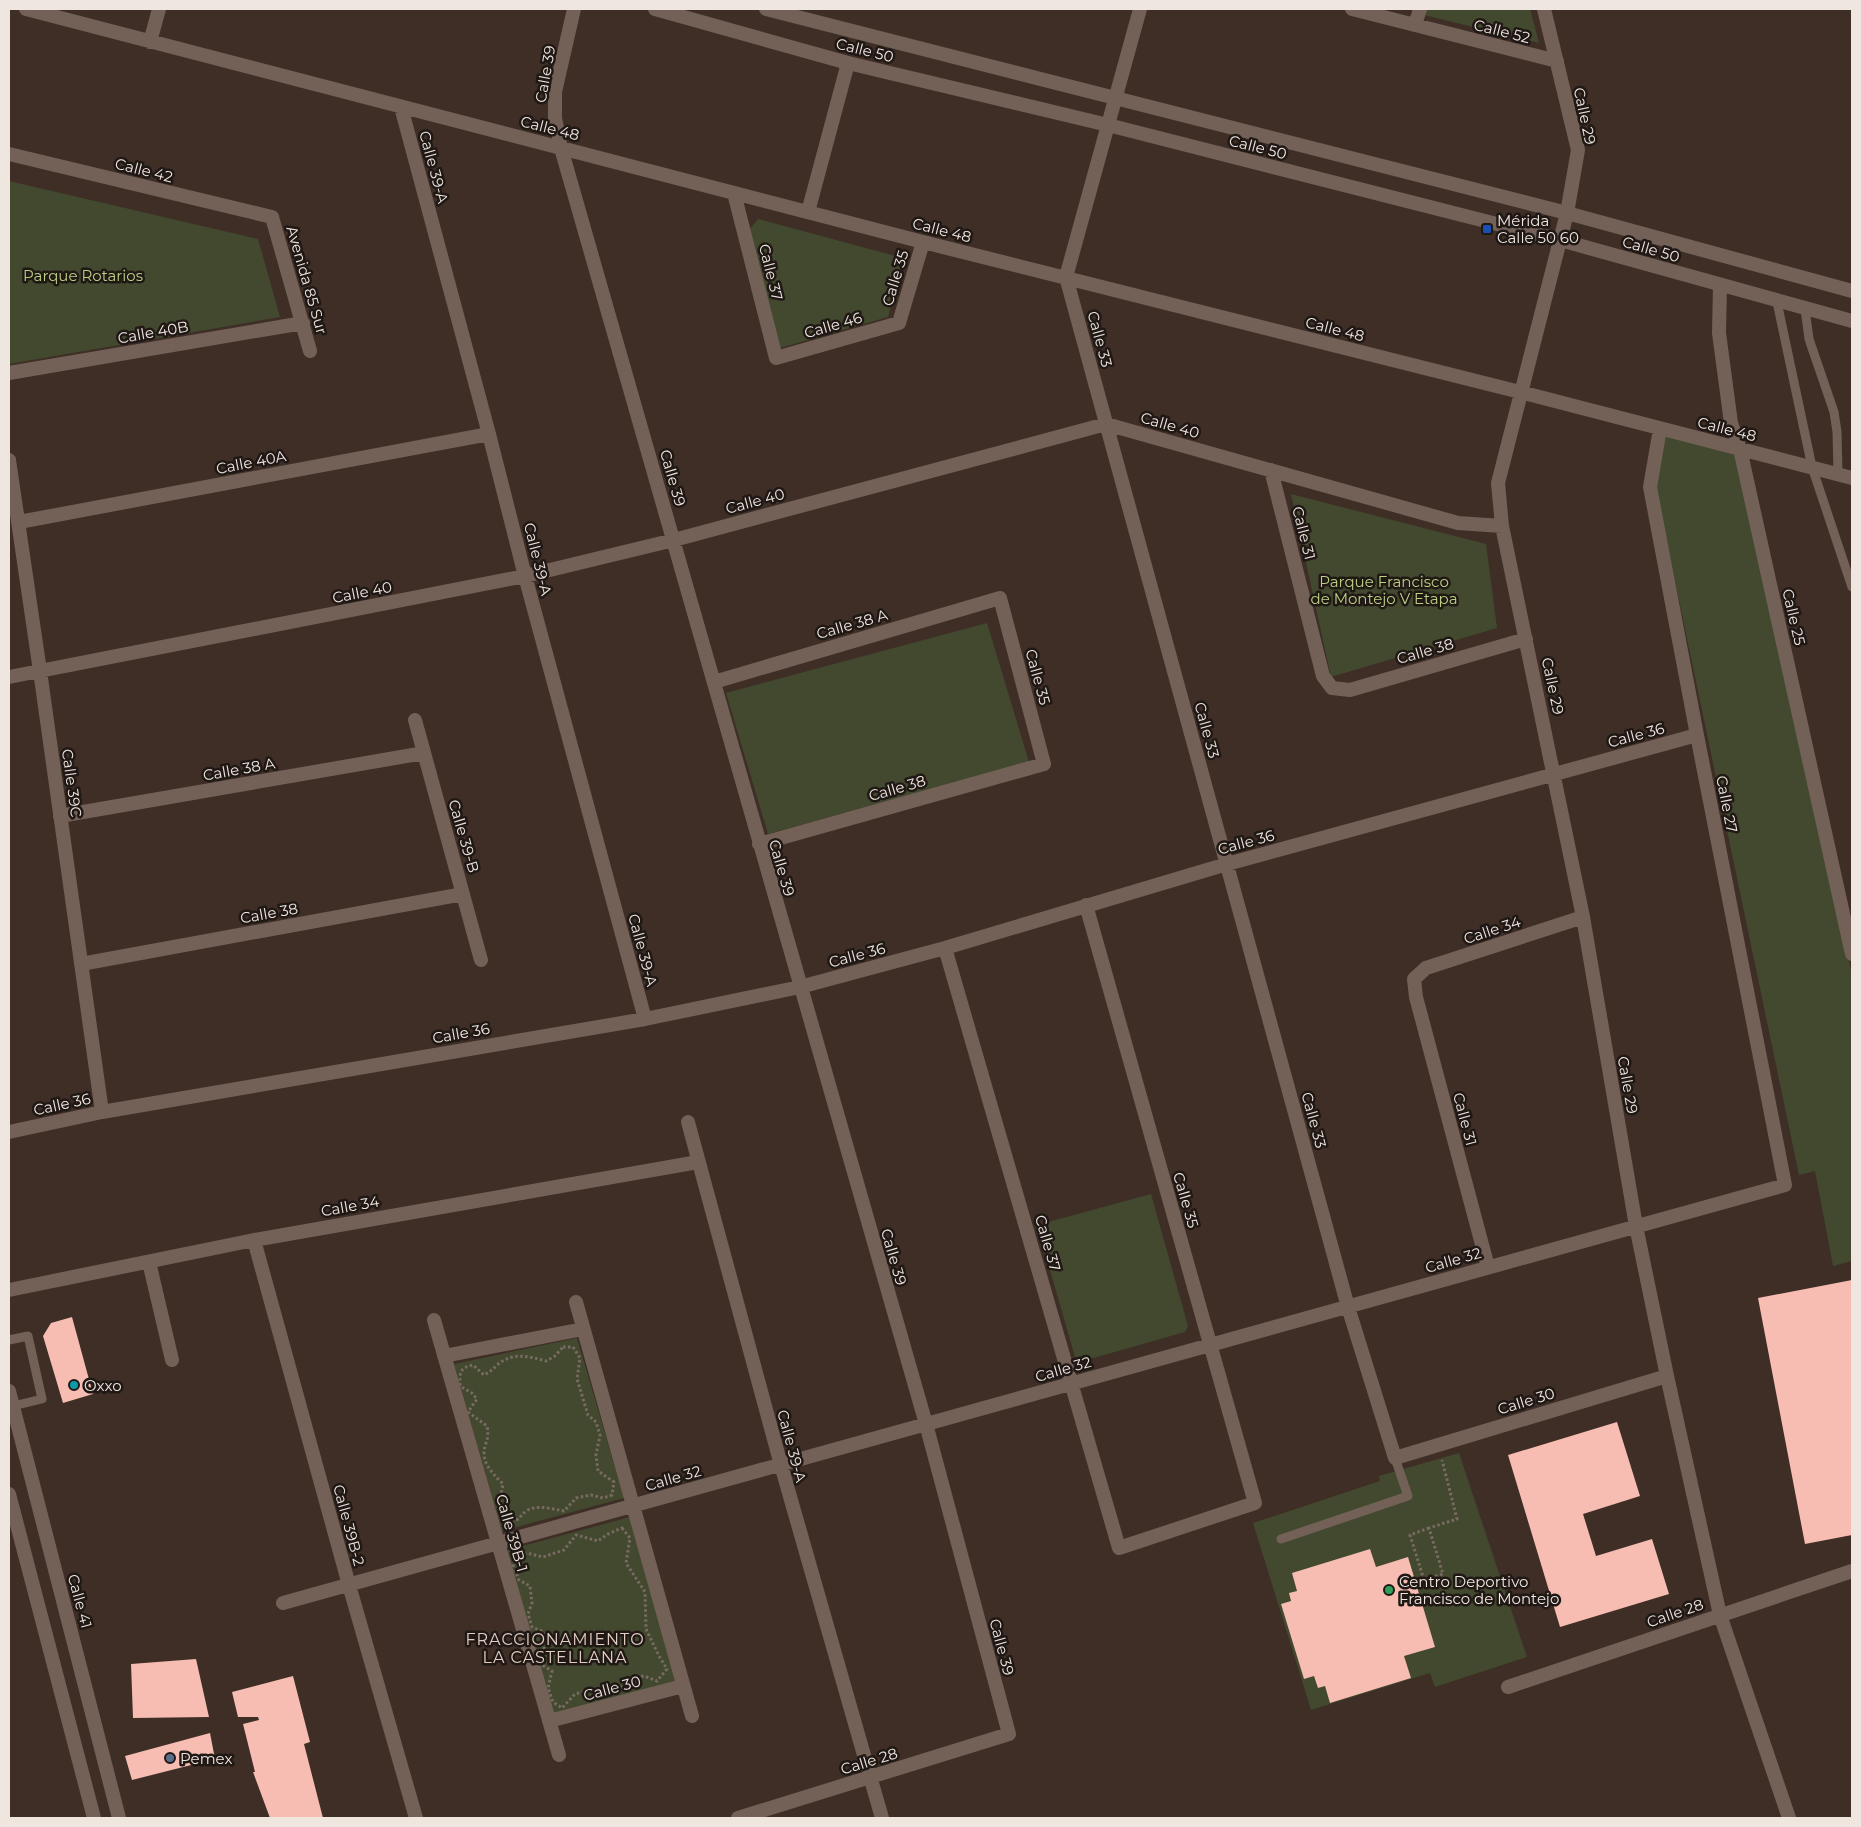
<svg xmlns="http://www.w3.org/2000/svg" width="1861" height="1827" font-family="Montserrat,sans-serif">
<style>
.green{fill:#42492e}
.building{fill:#f7bdb2}
.lines{fill:none;stroke-linecap:round;stroke-linejoin:round}
.path{stroke:#796b64;stroke-width:3;stroke-dasharray:2.5 2.5;stroke-linecap:butt}
.service{stroke:#736158;stroke-width:9}
.minor{stroke:#736158;stroke-width:14}
.secondary{stroke:#736158;stroke-width:14}
.transit-dot{fill:#1a4fb4;stroke:#1f1814;stroke-width:2}
.culture-dot{fill:#0f9aa8;stroke:#1f1814;stroke-width:2}
.leisure-dot{fill:#2e9e5b;stroke:#1f1814;stroke-width:2}
.service-dot{fill:#5c6f8a;stroke:#1f1814;stroke-width:2}
.labels{text-anchor:middle;dominant-baseline:central;stroke-width:5;stroke-linejoin:round;paint-order:stroke}
.street-label{font-size:15px;fill:#f0e6e0;stroke:#1f1814}
.poi-label{font-size:15px;fill:#f0e6e0;stroke:#1f1814;text-anchor:start}
.park-label{font-size:15px;fill:#bccf84;stroke:#1f1814}
.neighbourhood-label{font-size:16px;letter-spacing:1px;fill:#e2cdc2;stroke:#1f1814}
</style>
<rect width="100%" height="100%" fill="#3e2e26"/>
<path class="green" d="M1426 9H1530L1539 43 1424 15Z
M9 181 258 239 280 317 9 364Z
M758 219 903 258 888 317 780 348 749 230Z
M1660 434 1738 451 1852 975V1261L1833 1266 1815 1171 1799 1175 1656 490Z
M1291 494 1486 544 1497 628 1331 677Z
M987 623 1029 762 768 834 726 693Z
M1151 1194 1188 1326 1185 1332 1083 1361 1075 1357 1037 1225Z
M577 1338 624 1498 502 1531 454 1364Z
M1459 1453 1527 1657 1435 1687 1430 1673 1311 1710 1253 1523 1380 1481 1379 1476Z
M630 1517 676 1682 549 1714 504 1551Z"/>
<path class="building" d="M1852 1280V1535L1805 1544 1758 1298Z
M72 1317 93 1394 63 1403 43 1336 51 1323Z
M1617 1422 1640 1496 1583 1514 1596 1556 1652 1539 1669 1594 1560 1627 1508 1455Z
M1370 1549 1376 1567 1408 1557 1435 1647 1404 1656 1411 1678 1330 1703 1325 1686 1318 1688 1314 1676 1304 1679 1281 1604 1291 1601 1289 1593 1297 1591 1292 1573Z
M196 1659 209 1717 133 1718 131 1664Z
M293 1676 310 1742 304 1744 323 1818H270L253 1772H255L243 1724 259 1720 258 1717H238L232 1692Z
M210 1733 215 1759 132 1780 125 1756Z"/>
<g class="lines">
<path class="path" d="M563 1347H573L580 1358 577 1379 588 1415 596 1422 600 1435 596 1455 598 1471 614 1482 612 1495 603 1498 591 1495 576 1498 564 1511C552 1509 537 1504 526 1511 519 1517 521 1519 510 1523L502 1519 499 1506 503 1484C495 1476 484 1465 484 1454 484 1442 490 1441 487 1426L468 1412 477 1399 472 1393 460 1386C460 1373 459 1368 473 1365L484 1375C490 1372 492 1370 497 1365 512 1352 528 1356 546 1361L555 1356Z
M622 1528 630 1538 626 1563 645 1592 646 1629 659 1656 667 1669 657 1681 644 1676 629 1679 619 1689 604 1693 589 1690 575 1694 562 1708 553 1702 548 1688 552 1671 542 1665 540 1659 546 1644 544 1632 532 1627 528 1614 532 1603 530 1586 519 1580 513 1565 517 1555 527 1553 543 1557 564 1550 576 1535 598 1541 608 1534Z
M1424 1580 1410 1535 1429 1528
M1416 1582 1443 1574 1429 1528 1457 1519 1442 1460"/>
<path class="service" d="M1777 302 1812 467 1852 587
M1805 309 1809 339 1834 412 1837 432 1838 474
M9 1340 28 1336 42 1399 13 1406
M1281 1539 1408 1496 1395 1458"/>
<path class="minor" d="M26 9 923 242 1520 392 1852 478
M574 9 555 92V118L561 148 926 1424 1009 1734 738 1818
M1140 9 1066 277 1348 1307 1395 1458 1667 1376
M1352 9 1557 61
M1544 9 1578 150 1567 213 1498 483 1502 526 1583 917 1636 1226 1667 1376 1720 1615 1789 1818
M1415 25 1420 9
M150 42 159 9
M401 107 489 434 525 576 645 1019
M9 154 272 217 310 351
M734 193 776 358 899 323 923 242
M808 212 848 63
M1720 286 1719 333 1731 423 1740 449 1852 954
M9 373 303 323
M9 460 40 671 102 1112
M1271 470 1323 676 1332 688 1350 690 1526 639
M19 522 489 434
M9 677 525 576 674 540 1106 424 1458 523 1502 526
M714 682 1000 598 1044 764 759 844
M415 720 481 960
M60 816 424 753
M945 948 1119 1548 1255 1503 1086 905
M81 964 463 894
M688 1122 781 1465 882 1818
M9 1132 102 1112 645 1019 800 987 945 948 1227 864 1697 735
M254 1240 349 1585 416 1818
M149 1262 172 1360
M1488 1267 1416 997 1414 979 1426 968 1583 917
M9 1290 254 1240 698 1162
M576 1302 692 1716
M434 1320 559 1755
M444 1356 583 1329
M283 1603 1785 1185 1697 735 1650 487 1660 429
M1508 1687 1852 1571
M549 1721 683 1686"/>
<path class="secondary" d="M655 9 848 63 1108 125 1560 240 1852 321
M766 9 1567 213 1852 291
M9 1391 119 1818
M9 1494 94 1818"/>
</g>
<rect class="transit-dot" x="1482" y="224" width="10" height="10" rx="2.5"/>
<circle class="culture-dot" cx="74" cy="1385" r="5"/>
<circle class="leisure-dot" cx="1389" cy="1590" r="5"/>
<circle class="service-dot" cx="170" cy="1758" r="5"/>
<g class="labels">
<g class="street-label">
<text transform="translate(1502 31) rotate(14)">Calle 52</text>
<text transform="translate(865 50) rotate(14)">Calle 50</text>
<text transform="translate(545 74) rotate(-80)">Calle 39</text>
<text transform="translate(1585 116) rotate(78)">Calle 29</text>
<text transform="translate(550 128) rotate(14)">Calle 48</text>
<text transform="translate(1258 147) rotate(14)">Calle 50</text>
<text transform="translate(434 167) rotate(75)">Calle 39-A</text>
<text transform="translate(144 170) rotate(14)">Calle 42</text>
<text transform="translate(942 230) rotate(14)">Calle 48</text>
<text transform="translate(1651 249) rotate(16)">Calle 50</text>
<text transform="translate(771 272) rotate(76)">Calle 37</text>
<text transform="translate(895 278) rotate(-73)">Calle 35</text>
<text transform="translate(307 280) rotate(74)">Avenida 85 Sur</text>
<text transform="translate(833 325) rotate(-16)">Calle 46</text>
<text transform="translate(1335 329) rotate(14)">Calle 48</text>
<text transform="translate(153 332) rotate(-10)">Calle 40B</text>
<text transform="translate(1100 339) rotate(75)">Calle 33</text>
<text transform="translate(1170 425) rotate(16)">Calle 40</text>
<text transform="translate(1727 429) rotate(14)">Calle 48</text>
<text transform="translate(251 462) rotate(-11)">Calle 40A</text>
<text transform="translate(673 478) rotate(74)">Calle 39</text>
<text transform="translate(755 501) rotate(-15)">Calle 40</text>
<text transform="translate(1304 533) rotate(76)">Calle 31</text>
<text transform="translate(538 559) rotate(76)">Calle 39-A</text>
<text transform="translate(362 592) rotate(-11)">Calle 40</text>
<text transform="translate(1794 617) rotate(77)">Calle 25</text>
<text transform="translate(852 624) rotate(-16)">Calle 38 A</text>
<text transform="translate(1425 651) rotate(-16)">Calle 38</text>
<text transform="translate(1038 677) rotate(75)">Calle 35</text>
<text transform="translate(1553 686) rotate(78)">Calle 29</text>
<text transform="translate(1207 730) rotate(75)">Calle 33</text>
<text transform="translate(1636 735) rotate(-15)">Calle 36</text>
<text transform="translate(239 769) rotate(-10)">Calle 38 A</text>
<text transform="translate(72 783) rotate(82)">Calle 39C</text>
<text transform="translate(897 788) rotate(-16)">Calle 38</text>
<text transform="translate(1727 804) rotate(79)">Calle 27</text>
<text transform="translate(464 836) rotate(74)">Calle 39-B</text>
<text transform="translate(1246 842) rotate(-15)">Calle 36</text>
<text transform="translate(782 868) rotate(74)">Calle 39</text>
<text transform="translate(269 913) rotate(-10)">Calle 38</text>
<text transform="translate(1492 930) rotate(-18)">Calle 34</text>
<text transform="translate(643 950) rotate(75)">Calle 39-A</text>
<text transform="translate(857 955) rotate(-15)">Calle 36</text>
<text transform="translate(461 1033) rotate(-10)">Calle 36</text>
<text transform="translate(1628 1085) rotate(80)">Calle 29</text>
<text transform="translate(62 1104) rotate(-12)">Calle 36</text>
<text transform="translate(1465 1119) rotate(75)">Calle 31</text>
<text transform="translate(1314 1120) rotate(75)">Calle 33</text>
<text transform="translate(1186 1200) rotate(74)">Calle 35</text>
<text transform="translate(350 1206) rotate(-10)">Calle 34</text>
<text transform="translate(1048 1243) rotate(74)">Calle 37</text>
<text transform="translate(894 1257) rotate(74)">Calle 39</text>
<text transform="translate(1453 1260) rotate(-16)">Calle 32</text>
<text transform="translate(1063 1369) rotate(-16)">Calle 32</text>
<text transform="translate(1526 1401) rotate(-17)">Calle 30</text>
<text transform="translate(792 1446) rotate(75)">Calle 39-A</text>
<text transform="translate(673 1478) rotate(-16)">Calle 32</text>
<text transform="translate(349 1525) rotate(75)">Calle 39B-2</text>
<text transform="translate(512 1533) rotate(74)">Calle 39B-1</text>
<text transform="translate(80 1601) rotate(75)">Calle 41</text>
<text transform="translate(1675 1613) rotate(-19)">Calle 28</text>
<text transform="translate(1002 1647) rotate(75)">Calle 39</text>
<text transform="translate(612 1688) rotate(-15)">Calle 30</text>
<text transform="translate(869 1761) rotate(-17)">Calle 28</text>
</g>
<g class="poi-label">
<text x="1497" y="220">Mérida<tspan x="1497" dy="17">Calle 50 60</tspan></text>
<text x="84" y="1385">Oxxo</text>
<text x="1399" y="1581">Centro Deportivo<tspan x="1399" dy="17">Francisco de Montejo</tspan></text>
<text x="180" y="1758">Pemex</text>
</g>
<g class="park-label">
<text x="83" y="275">Parque Rotarios</text>
<text x="1384" y="581">Parque Francisco<tspan x="1384" dy="17">de Montejo V Etapa</tspan></text>
</g>
<g class="neighbourhood-label">
<text x="555" y="1639">FRACCIONAMIENTO<tspan x="555" dy="18">LA CASTELLANA</tspan></text>
</g>
</g>
<rect width="1861" height="1827" fill="none" stroke="#f0e6e0" stroke-width="20"/>
</svg>
